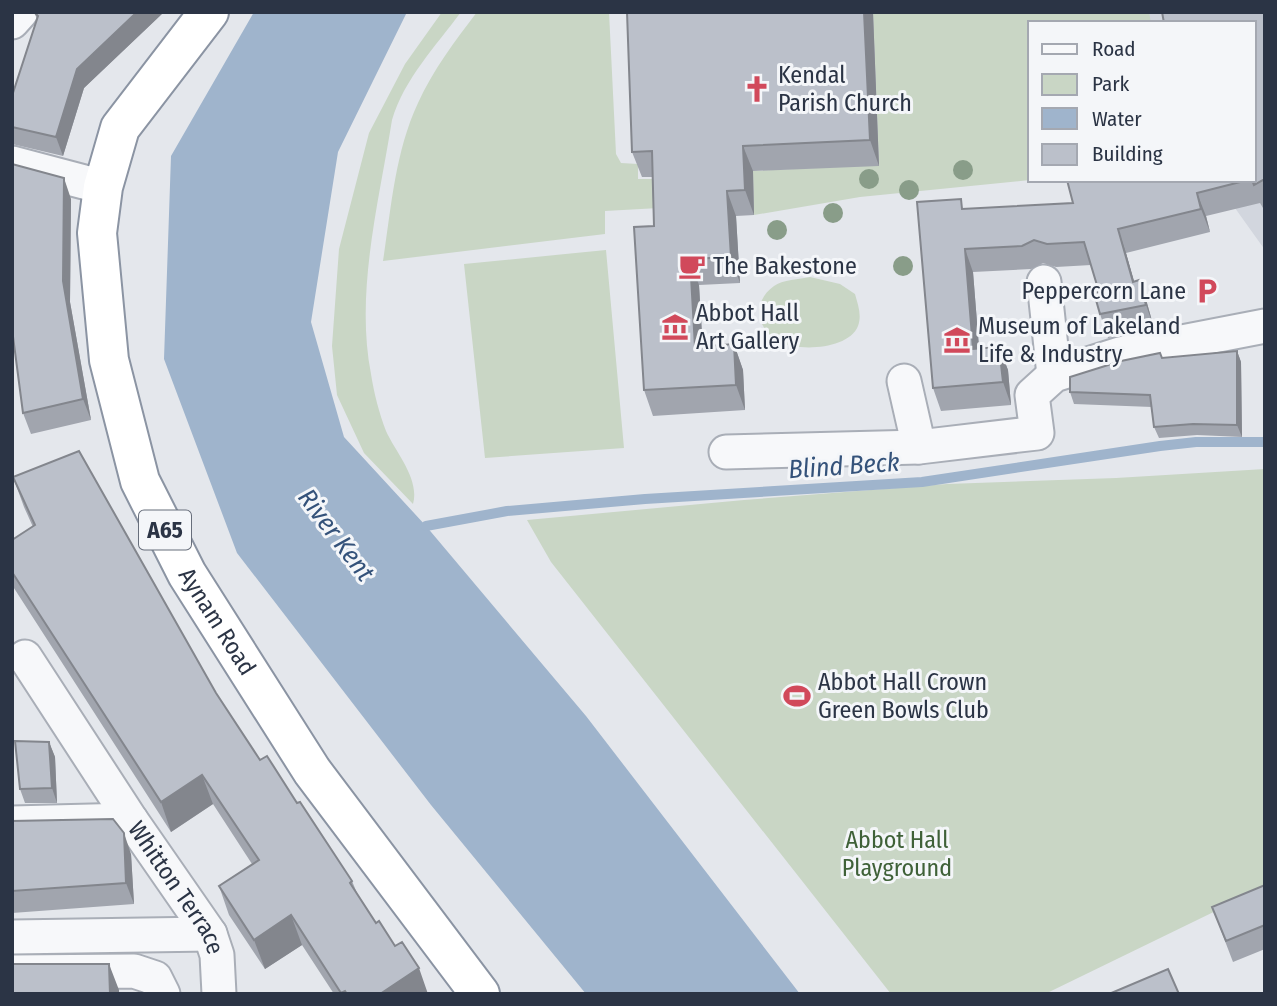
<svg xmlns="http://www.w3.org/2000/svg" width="1277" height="1006" font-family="'Fira Sans Condensed',sans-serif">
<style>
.built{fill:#d2d6de}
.green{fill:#c9d6c5}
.water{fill:#9fb4cc}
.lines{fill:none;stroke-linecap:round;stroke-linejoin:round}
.stream{stroke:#9fb4cc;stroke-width:10}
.minor-casing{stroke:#a9aeb7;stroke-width:37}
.highway-casing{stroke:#8b94a3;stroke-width:42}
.minor{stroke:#f7f8fa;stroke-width:33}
.highway{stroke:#fff;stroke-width:38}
.tree{fill:#899d89}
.wall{fill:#a1a5ae}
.shaded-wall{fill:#83868d}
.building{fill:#bbc0ca;stroke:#83868d;stroke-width:2}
.labels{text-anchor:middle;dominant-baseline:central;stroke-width:6;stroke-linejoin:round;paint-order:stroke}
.shield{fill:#f4f6f9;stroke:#676e7b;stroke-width:2}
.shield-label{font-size:23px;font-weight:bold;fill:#2b3445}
.poi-label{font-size:24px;fill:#2b3445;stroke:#f4f6f9;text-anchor:start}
.street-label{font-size:24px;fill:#2b3445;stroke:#f4f6f9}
.park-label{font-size:24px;fill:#3f6138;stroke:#f4f6f9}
.water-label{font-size:26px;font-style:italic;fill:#34527a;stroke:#f4f6f9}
</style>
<rect width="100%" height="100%" fill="#e4e7ec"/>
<path class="built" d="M1105 12H1265V250L1215 180H1254V23H1110Z"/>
<path class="green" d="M442 12H461C436 46 404 79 392 120 379 202 355 292 371 374 374 393 379 413 386 431 396 453 420 479 413 504L364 453 337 395 332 346 339 249 369 133 405 64Z
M477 12H609L616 154 621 163 638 164V179H657L659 208 605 211V234L383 261C391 209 395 152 418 103 433 70 455 41 477 12Z
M873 12H1149L1151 23H1030V180L860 197 754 215 753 171 879 165Z
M606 250 624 448 485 458 464 264Z
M810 277 840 284 855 294C858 305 862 315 858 326 849 349 800 352 780 342 757 331 751 302 774 286 782 280 800 279 810 277Z
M1265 469V887L1045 994H891L551 562 527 520 744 500 947 484 1116 478Z"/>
<path class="water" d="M254 12H407L338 152 311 322 344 437 426 526 586 716 800 994H586L431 805 237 553 164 359 171 156Z"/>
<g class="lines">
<path class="stream" d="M426 526 507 511 645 499 922 482 1160 446 1196 442H1265"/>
<defs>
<g id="minor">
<path d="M12 22 21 12"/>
<path d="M12 163 103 187"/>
<path d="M1044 282 1054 375"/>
<path d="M904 381 919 447"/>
<path d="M726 452 919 447 1037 433 1032 395 1054 375 1120 354 1265 326"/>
<path d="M25 657 131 820"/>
<path id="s1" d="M12 823 131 820 210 934 217 955 219 994"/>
<path d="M12 937 210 934"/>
<path d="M12 972 134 971 155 978 163 994"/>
</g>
<g id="highway">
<path id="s2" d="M209 12 120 128 103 187 97 233 109 360 140 481 187 574 312 771 480 994"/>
</g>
</defs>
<use href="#minor" class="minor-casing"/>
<use href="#highway" class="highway-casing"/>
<use href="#minor" class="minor"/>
<use href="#highway" class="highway"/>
</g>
<g class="tree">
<circle cx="963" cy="170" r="10"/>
<circle cx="869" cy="179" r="10"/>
<circle cx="909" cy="190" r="10"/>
<circle cx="833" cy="213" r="10"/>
<circle cx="777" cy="230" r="10"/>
<circle cx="903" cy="266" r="10"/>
</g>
<path class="wall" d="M34 12H164L84 88 63 156 12 144V96L37 19Z
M627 12H873L879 166 753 171 754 215 736 216 740 283 699 285 703 346 734 344 743 370 745 410 653 416 644 390 654 226 652 177H642L632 152Z
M1265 12V207L1263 208 1260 203 1206 216 1210 232 1126 253 1134 282 1139 280 1147 303 1154 328 1108 338 1100 314 1099 292 1091 265 1056 267 1043 263 1031 269 973 272 979 348 999 347 1008 370 1011 405 941 411 933 388 965 209 1073 203 1067 180H1254Z
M71 199 70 302 91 420 31 434 23 413Z
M1237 351 1241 362 1242 437 1197 435 1159 438 1154 427 1152 407 1074 404 1070 392 1162 358Z
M13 477 216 693 260 760 297 803 352 881 357 893 376 923 428 994H334L302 945 265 969 229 915 219 886 252 864 213 804 171 832 12 585V540L33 527 24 507Z
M49 742 55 757 57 803H25L20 789Z
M12 821 131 854 134 904 12 913Z
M1265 885V949L1233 962 1212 907Z"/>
<path class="shaded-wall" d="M137 12H164L84 88 63 156 56 137 77 69Z
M864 12H873L879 166 870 140Z
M743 146 753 171 754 215 745 190Z
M64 178 71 199 70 302 91 420 83 399 63 281Z
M727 191 736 216 740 283 731 257Z
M1197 193 1206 216 1210 232 1201 209Z
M1118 229 1126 253 1141 305 1133 282Z
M965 249 973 272 981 372 973 349Z
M690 259 699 285 704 372 695 347Z
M1139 280 1147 303 1154 328 1146 305Z
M734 344 743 370 745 410 736 385Z
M999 347 1008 370 1011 405 1003 382Z
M1237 351 1241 362 1242 437 1237 425Z
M49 742 55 757 57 803 52 788Z
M202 775 213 804 171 832 161 802Z
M124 833 131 854 134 904 126 883Z
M291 915 302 945 265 969 254 940Z
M109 964 119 990V994H110Z
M419 968 428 994H380Z"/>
<path class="building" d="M34 12H137L77 69 56 137 12 127V96L38 16Z
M627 12H864L870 140 743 146 745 190 727 191 731 257 690 259 695 347 734 344 736 385 644 390 634 227 654 226 652 151 632 152Z
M1162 12H1265V179L1254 185 1252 180H1254V23H1164Z
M12 164 64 178 63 281 83 399 23 413 12 329Z
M1067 180H1248L1197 193 1201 209 1118 229 1133 282 1139 280 1146 305 1100 314 1094 293 1099 292 1084 242 1047 244 1034 240 1022 246 965 249 973 349 999 347 1003 382 933 388 917 202 961 199 962 209 1073 203Z
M1237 351V425L1193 424 1154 427 1150 395 1070 392V377L1121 361 1160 353 1162 358Z
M79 451 216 693 260 760 267 756 297 803 300 802 352 881 350 883 376 923 379 921 395 946 402 942 419 968 380 994H347L345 991 341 993 291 915 254 940 219 886 259 860 202 775 161 802 12 572V540L35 525 13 477Z
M15 741 49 742 52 788 20 789Z
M113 819 124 833 126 883 12 891V821Z
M1265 885V925L1226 941 1212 907Z
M12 964H109L110 994H12Z
M1168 969 1179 994H1109Z"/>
<defs>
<symbol id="church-bare" viewBox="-9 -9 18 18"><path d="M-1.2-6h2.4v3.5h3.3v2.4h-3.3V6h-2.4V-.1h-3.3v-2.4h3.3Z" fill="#d1495b" stroke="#f4f6f9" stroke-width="2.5" paint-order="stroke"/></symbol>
<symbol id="cafe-bare" viewBox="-9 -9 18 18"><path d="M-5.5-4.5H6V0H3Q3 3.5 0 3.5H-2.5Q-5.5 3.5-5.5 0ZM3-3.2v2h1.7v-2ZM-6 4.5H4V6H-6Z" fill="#d1495b" stroke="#f4f6f9" stroke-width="2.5" paint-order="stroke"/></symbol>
<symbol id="parking-bare" viewBox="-9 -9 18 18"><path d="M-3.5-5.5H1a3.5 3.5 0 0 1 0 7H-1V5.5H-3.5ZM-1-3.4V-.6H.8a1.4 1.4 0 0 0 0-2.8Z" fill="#d1495b" stroke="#f4f6f9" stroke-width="2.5" paint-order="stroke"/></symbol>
<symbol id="museum-bare" viewBox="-9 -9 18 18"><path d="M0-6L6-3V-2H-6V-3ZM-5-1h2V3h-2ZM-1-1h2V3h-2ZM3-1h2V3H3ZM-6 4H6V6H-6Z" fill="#d1495b" stroke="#f4f6f9" stroke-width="2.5" paint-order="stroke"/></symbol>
<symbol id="stadium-bare" viewBox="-9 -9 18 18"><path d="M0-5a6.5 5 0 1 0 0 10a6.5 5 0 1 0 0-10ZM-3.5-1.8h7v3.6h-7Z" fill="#d1495b" stroke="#f4f6f9" stroke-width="2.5" paint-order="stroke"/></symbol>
</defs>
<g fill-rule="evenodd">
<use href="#church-bare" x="738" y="70" width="38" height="38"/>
<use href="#cafe-bare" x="673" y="247" width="38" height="38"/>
<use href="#parking-bare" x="1188" y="272" width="38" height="38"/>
<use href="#museum-bare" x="656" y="308" width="38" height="38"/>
<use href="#museum-bare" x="938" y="321" width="38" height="38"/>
<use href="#stadium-bare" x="778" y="677" width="38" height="38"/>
</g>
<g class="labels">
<rect class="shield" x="139" y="510.5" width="52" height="39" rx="5"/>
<g class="shield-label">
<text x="165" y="530">A65</text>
</g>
<g class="poi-label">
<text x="778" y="75">Kendal<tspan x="778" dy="28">Parish Church</tspan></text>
<text x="713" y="266">The Bakestone</text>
<text x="1186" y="291" text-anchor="end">Peppercorn Lane</text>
<text x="696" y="313">Abbot Hall<tspan x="696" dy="28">Art Gallery</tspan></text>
<text x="978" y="326">Museum of Lakeland<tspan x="978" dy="28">Life &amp; Industry</tspan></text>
<text x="818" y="682">Abbot Hall Crown<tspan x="818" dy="28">Green Bowls Club</tspan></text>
</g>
<g class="street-label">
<text stroke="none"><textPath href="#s2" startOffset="667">Aynam Road</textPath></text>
<text stroke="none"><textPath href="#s1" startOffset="201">Whitton Terrace</textPath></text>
</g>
<g class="park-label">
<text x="897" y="840">Abbot Hall<tspan x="897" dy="28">Playground</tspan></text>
</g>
<g class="water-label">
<text transform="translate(844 466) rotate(-4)">Blind Beck</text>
<text transform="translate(336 535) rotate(53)">River Kent</text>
</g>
</g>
<rect width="1277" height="1006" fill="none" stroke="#2b3445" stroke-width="28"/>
<rect x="1028" y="21" width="228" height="161" fill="#f4f6f9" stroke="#a4a8b1" stroke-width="2"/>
<rect x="1042" y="44" width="35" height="10" fill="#f7f8fa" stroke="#a4a8b1" stroke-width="2"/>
<text x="1092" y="56" font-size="21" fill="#2b3445">Road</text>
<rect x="1042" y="74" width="35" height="21" fill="#c9d6c5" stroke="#a4a8b1" stroke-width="2"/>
<text x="1092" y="91" font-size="21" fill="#2b3445">Park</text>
<rect x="1042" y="108" width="35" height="21" fill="#9fb4cc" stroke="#a4a8b1" stroke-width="2"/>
<text x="1092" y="126" font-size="21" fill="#2b3445">Water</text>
<rect x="1042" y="144" width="35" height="21" fill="#bbc0ca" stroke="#a4a8b1" stroke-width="2"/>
<text x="1092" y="161" font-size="21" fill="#2b3445">Building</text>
</svg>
